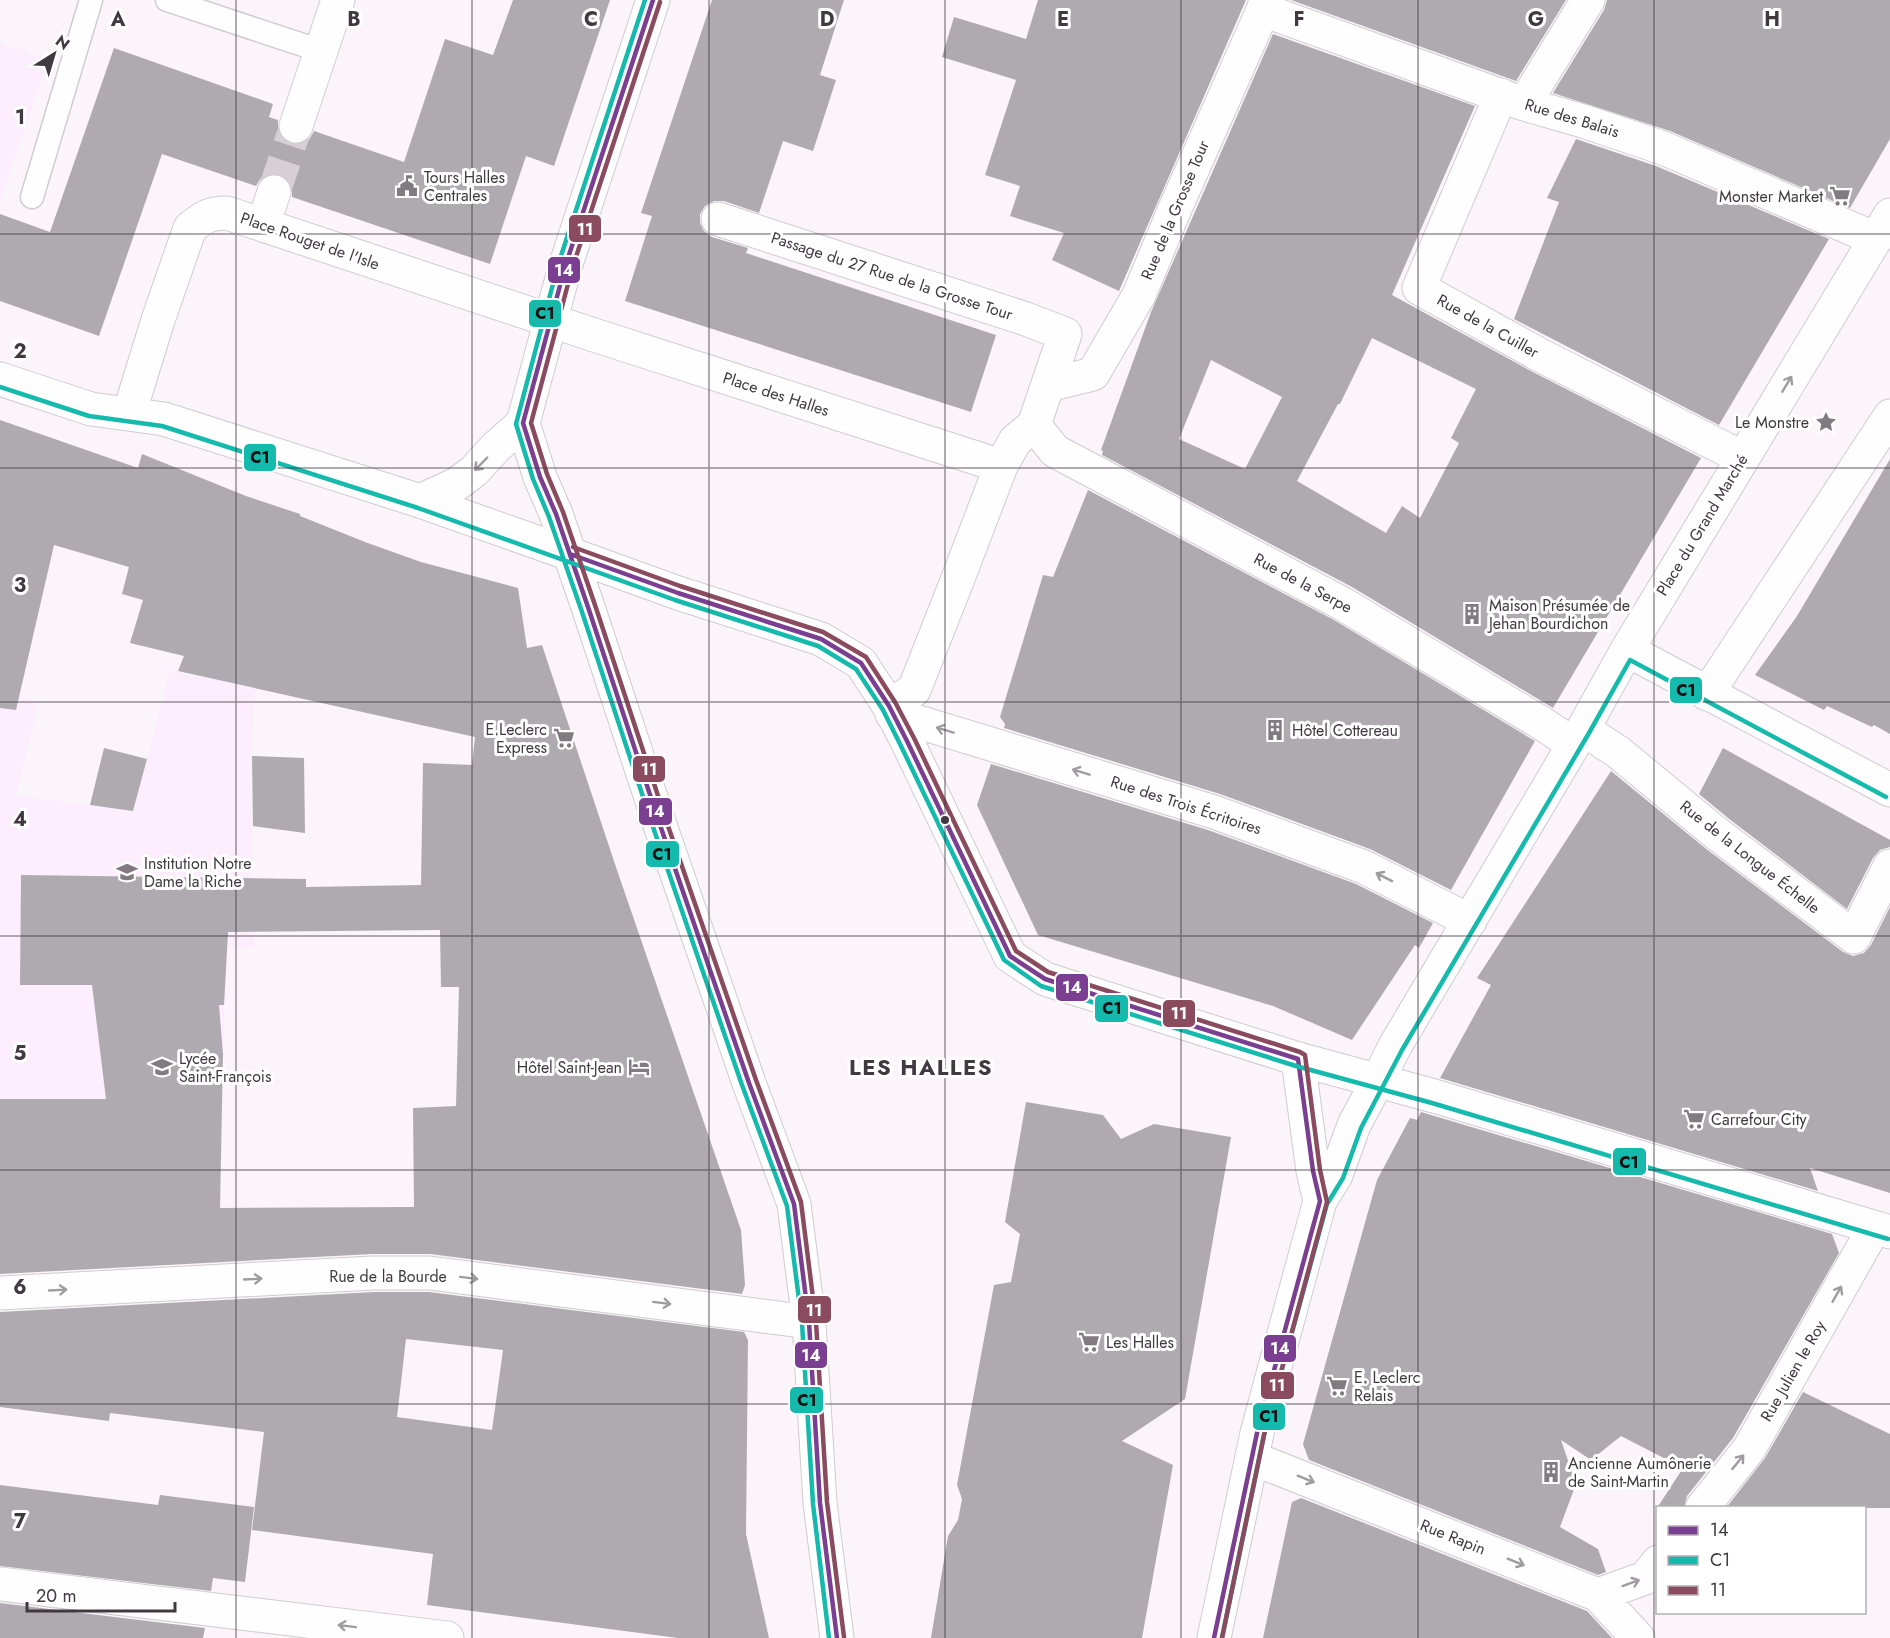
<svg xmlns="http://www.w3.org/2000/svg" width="1890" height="1638" font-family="Jost,sans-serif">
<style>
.built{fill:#fceefd}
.building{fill:#aeaab0;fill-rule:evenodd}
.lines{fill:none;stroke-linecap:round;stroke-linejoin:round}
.minor-tunnel{stroke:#d6cfd6;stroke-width:33;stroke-dasharray:33 16;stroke-linecap:butt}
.service-casing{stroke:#d0cbd1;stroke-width:25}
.pedestrian-casing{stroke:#d0cbd1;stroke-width:35}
.minor-casing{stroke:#d0cbd1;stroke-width:35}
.secondary-casing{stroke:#d0cbd1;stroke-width:35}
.service{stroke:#fefefe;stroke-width:22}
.pedestrian{stroke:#fefefe;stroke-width:33}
.minor{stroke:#fefefe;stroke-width:33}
.secondary{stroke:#fefefe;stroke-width:33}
.bus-1-casing{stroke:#fff;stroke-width:9}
.bus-2-casing{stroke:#fff;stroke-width:9}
.bus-3-casing{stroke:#fff;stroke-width:9}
.bus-1{stroke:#7a3f91;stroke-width:4.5}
.bus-2{stroke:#16baad;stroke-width:4.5}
.bus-3{stroke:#8b4b5f;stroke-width:4.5}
.oneway{stroke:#9f9c9f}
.grid{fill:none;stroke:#403940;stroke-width:1.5;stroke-opacity:0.55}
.bus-dot{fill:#403940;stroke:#fff;stroke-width:2}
.labels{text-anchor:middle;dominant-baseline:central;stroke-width:6;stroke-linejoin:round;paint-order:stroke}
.street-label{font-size:16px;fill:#403940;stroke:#fff}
.poi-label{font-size:16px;fill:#403940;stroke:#fff;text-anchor:start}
.district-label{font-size:22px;font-weight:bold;letter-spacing:1.5px;fill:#403940;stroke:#fff}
.grid-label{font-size:20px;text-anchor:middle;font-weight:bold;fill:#403940;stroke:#fff;stroke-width:6;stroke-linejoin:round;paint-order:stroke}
.line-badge{stroke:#fff;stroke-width:2}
.badge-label{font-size:16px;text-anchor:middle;font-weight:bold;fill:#fff}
.pale-badge-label{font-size:16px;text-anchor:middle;font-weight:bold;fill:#111}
</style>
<rect width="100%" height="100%" fill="#fbf5fb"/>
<path class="built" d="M0 43 49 59 0 203Z
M0 420 61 441 67 490 19 697 39 702 16 795 133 811 170 670 213 679 233 621 246 496 300 515 278 574 255 687 252 756 254 948 227 949 223 1054 0 1263Z"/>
<path class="building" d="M513 0H610L554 166 526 156 490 264 292 197V189L288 180 280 174H270L261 178 256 186 162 154 99 336 0 301V214L50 232 114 48 273 104 269 117 278 120V130L282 138 290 144H300L309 140 314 131 404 162 445 39 493 55Z
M712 0H844L820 75 836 80 813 151 783 141 759 213 724 201H714L705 206 700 214V223L704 231 712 237 748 248 746 253 996 335 971 412 625 301 652 216 641 213Z
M1038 0H1246L1119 291 1052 260 1064 233 1010 216 1020 186 985 175 1016 80 942 57 954 17 1026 39Z
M1291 0H1566L1516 81Z
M1607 0H1890V139L1850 208 1670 131 1553 93 1604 10Z
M1273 34 1475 106 1392 295 1531 371 1701 458 1553 708 1352 587 1102 455 1103 451 1101 450 1151 312ZM1372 338 1476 389 1451 438 1459 443 1420 518 1402 506 1386 533 1297 481 1338 404H1340ZM1211 360 1282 397 1245 469 1179 439Z
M1576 139 1656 166 1829 239 1719 425 1514 319 1559 202 1547 198Z
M0 420 138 468 142 454 246 496 300 514V516L365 542 421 562 518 588 527 648 542 645 618 873 741 1230 745 1285 742 1294 430 1254H372L0 1274V1099H106L92 985H20L21 875 306 879V887L421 885 423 763 472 765 475 737 178 671 184 656 130 643 143 600 122 594 129 567 54 545 16 710 0 708ZM440 930 441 987H459L456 1106 413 1108 414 1207 220 1208 223 1054 219 1005H224L228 932Z
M1890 459V734L1874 725 1872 727 1827 706 1824 710 1755 675 1797 616Z
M1088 490 1334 620 1535 741 1451 890 1370 849 1220 794 1004 728 1005 724 1000 717 1043 575 1053 577Z
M104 748 147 759 133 811 90 805Z
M1723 748 1890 840V847L1880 850 1873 858 1847 909 1728 818 1699 794Z
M252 756 304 758 305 833 253 826Z
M991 764 1208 830 1356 884 1433 923 1419 948 1415 945 1352 1040 1273 1006 1038 935 977 805Z
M1611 771 1705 848 1843 952 1853 956 1864 953 1871 945 1890 907V1193L1810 1168 1818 1191 1440 1078 1491 985 1477 978Z
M1026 1102 1103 1115 1121 1139 1154 1124 1231 1137 1185 1399 1122 1441 1173 1465 1142 1638H931L948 1536 958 1520 962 1499 957 1485 994 1285 1011 1282 1020 1234 1005 1222Z
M1421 1112 1832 1234 1839 1253 1733 1438 1687 1496 1684 1508H1657L1683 1468 1621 1436 1591 1460 1561 1440 1576 1484 1560 1527 1598 1549 1606 1572 1598 1575 1309 1460 1303 1444 1377 1180 1410 1118 1417 1120Z
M374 1292H429L744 1332 748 1340 746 1534 769 1638H678L427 1605 433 1554 252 1530 264 1432 110 1413 109 1421 0 1407V1312ZM406 1339 503 1350 492 1430 397 1417Z
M1803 1392 1890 1434V1508H1726L1765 1458Z
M0 1485 158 1505 160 1495 254 1507 245 1582 213 1578 211 1591 0 1566Z
M1301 1498 1587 1611 1612 1638H1263L1292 1502Z
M0 1603 205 1628 203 1638H0Z"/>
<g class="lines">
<path class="minor-tunnel" d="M274 192 296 126"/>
<defs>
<path id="service" d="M167 0 321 51
M32 197 91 0"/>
<path id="pedestrian" d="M1263 10 1524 104 1583 121 1663 148 1876 239
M1501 95 1419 288 1540 355 1743 458
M1524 104 1588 0
M1048 385 1093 374 1139 295 1174 211 1263 10 1266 0
M1034 425 1055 451 1343 604 1543 724 1573 744
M1627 650 1890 790
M1707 694 1890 416
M892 714 1214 812 1364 867 1470 921
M1583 729 1618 752 1716 833 1854 937 1890 866
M1378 1080 1395 1046 1583 729 1627 650 1890 215"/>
<path id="minor" d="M296 126 338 0
M718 219 1026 319 1065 334 1034 425 1015 441 1001 466 957 581 914 690 889 706
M263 225 274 192
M0 379 91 409 164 419 420 501 570 554
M129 414 158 320 190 228C204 217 209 213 227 213L594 335 1001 466
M420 501 457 484 474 471 496 447 523 423
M1298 1059 1434 1096 1890 1232
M1320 1201 1336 1175 1354 1125 1378 1080
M0 1293 373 1273H430L809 1322
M1252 1458 1598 1595 1638 1638
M1702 1508 1749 1449 1874 1228
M0 1584 447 1638
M1598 1595 1645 1578 1658 1562"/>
<path id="secondary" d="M653 0 565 267 523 423 540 477 556 514 589 610 660 825 749 1083 794 1204 809 1322 820 1503 837 1638
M570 554 678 593 821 639 861 663 889 706 907 741 1010 956 1045 979 1298 1059 1313 1171 1320 1201 1257 1433 1214 1638"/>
</defs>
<use href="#service" class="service-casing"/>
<use href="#pedestrian" class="pedestrian-casing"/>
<use href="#minor" class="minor-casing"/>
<use href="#secondary" class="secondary-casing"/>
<use href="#service" class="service"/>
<use href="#pedestrian" class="pedestrian"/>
<use href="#minor" class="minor"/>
<use href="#secondary" class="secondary"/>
<defs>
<path id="bus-1" d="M653 0 565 267 523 423 540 477 556 514 589 610 660 825 749 1083 794 1204 809 1322 820 1503 837 1638
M570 554 678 593 821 639 861 663 889 706 907 741 1010 956 1045 979 1298 1059
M1214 1638 1257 1433 1320 1201 1313 1171 1298 1059"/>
<path id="bus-2" d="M645 0 558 265 516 424 533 479 549 517 582 612 653 827 742 1085 787 1206 802 1323 813 1504 829 1638
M0 387 89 416 162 426 418 508 675 600 818 646 856 669 883 710 900 744 1004 960 1041 986 1296 1066 1432 1103 1888 1239
M1222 1638 1264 1435 1327 1204 1343 1178 1361 1128 1402 1050 1589 733 1630 660 1886 797"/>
<path id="bus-3" d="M660 2 572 269 531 423 547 474 563 512 596 608 667 823 756 1080 801 1202 816 1322 827 1502 844 1637
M573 547 680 586 823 632 866 657 895 702 914 738 1016 951 1048 972 1300 1052 1305 1055 1320 1170 1327 1202 1264 1435 1222 1638"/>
</defs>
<use href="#bus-1" class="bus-1-casing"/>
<use href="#bus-2" class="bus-2-casing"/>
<use href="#bus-3" class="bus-3-casing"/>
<use href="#bus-1" class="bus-1"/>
<use href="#bus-2" class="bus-2"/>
<use href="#bus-3" class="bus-3"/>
</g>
<defs><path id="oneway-shaft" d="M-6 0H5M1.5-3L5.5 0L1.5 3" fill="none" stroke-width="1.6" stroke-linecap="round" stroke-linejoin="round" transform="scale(1.5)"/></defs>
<g class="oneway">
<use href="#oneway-shaft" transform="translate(1787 384) rotate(-59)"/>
<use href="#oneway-shaft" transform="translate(481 464) rotate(134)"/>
<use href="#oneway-shaft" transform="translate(945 730) rotate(-163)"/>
<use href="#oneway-shaft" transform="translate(1081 772) rotate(-163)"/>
<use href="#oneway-shaft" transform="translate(1384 877) rotate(-153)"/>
<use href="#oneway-shaft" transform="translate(469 1278) rotate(7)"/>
<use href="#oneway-shaft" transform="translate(253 1279) rotate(-3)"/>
<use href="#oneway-shaft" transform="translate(58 1290) rotate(-3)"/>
<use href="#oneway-shaft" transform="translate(1837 1294) rotate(-60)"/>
<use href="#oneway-shaft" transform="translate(662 1303) rotate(7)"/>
<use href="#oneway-shaft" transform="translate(1738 1462) rotate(-51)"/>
<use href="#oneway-shaft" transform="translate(1306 1479) rotate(22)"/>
<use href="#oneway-shaft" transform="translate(1516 1562) rotate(22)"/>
<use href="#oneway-shaft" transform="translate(1631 1583) rotate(-20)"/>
<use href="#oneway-shaft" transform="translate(347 1626) rotate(-173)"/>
</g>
<path class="grid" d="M236 0V1638M472 0V1638M709 0V1638M945 0V1638M1181 0V1638M1418 0V1638M1654 0V1638M0 234H1890M0 468H1890M0 702H1890M0 936H1890M0 1170H1890M0 1404H1890"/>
<defs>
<symbol id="civic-bare" viewBox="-9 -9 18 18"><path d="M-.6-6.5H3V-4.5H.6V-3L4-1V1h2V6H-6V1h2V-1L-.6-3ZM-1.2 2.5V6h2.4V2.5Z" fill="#817b81" stroke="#fff" stroke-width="2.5" paint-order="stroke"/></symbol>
<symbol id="supermarket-bare" viewBox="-9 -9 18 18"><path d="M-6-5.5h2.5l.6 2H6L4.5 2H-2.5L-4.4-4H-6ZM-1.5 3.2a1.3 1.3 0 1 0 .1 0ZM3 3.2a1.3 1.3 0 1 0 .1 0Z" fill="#817b81" stroke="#fff" stroke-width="2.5" paint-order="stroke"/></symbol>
<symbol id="sight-bare" viewBox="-9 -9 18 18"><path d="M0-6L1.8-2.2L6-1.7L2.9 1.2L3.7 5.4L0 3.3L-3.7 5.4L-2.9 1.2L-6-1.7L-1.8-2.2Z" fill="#817b81" stroke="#fff" stroke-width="2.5" paint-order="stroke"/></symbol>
<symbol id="building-bare" viewBox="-9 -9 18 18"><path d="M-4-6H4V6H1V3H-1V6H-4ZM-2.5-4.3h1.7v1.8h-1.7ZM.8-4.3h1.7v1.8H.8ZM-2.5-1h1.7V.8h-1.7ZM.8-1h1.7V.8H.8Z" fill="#817b81" stroke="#fff" stroke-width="2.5" paint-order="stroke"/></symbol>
<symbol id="school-bare" viewBox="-9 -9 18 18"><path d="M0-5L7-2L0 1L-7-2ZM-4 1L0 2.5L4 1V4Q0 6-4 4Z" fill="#817b81" stroke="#fff" stroke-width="2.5" paint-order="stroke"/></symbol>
<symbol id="hotel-bare" viewBox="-9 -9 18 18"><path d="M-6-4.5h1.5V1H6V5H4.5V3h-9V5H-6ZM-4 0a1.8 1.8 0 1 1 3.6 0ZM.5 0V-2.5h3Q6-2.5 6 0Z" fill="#817b81" stroke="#fff" stroke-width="2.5" paint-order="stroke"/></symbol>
</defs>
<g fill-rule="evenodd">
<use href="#civic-bare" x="392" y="171" width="30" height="30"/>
<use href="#supermarket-bare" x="1825" y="181" width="30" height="30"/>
<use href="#sight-bare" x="1811" y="407" width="30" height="30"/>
<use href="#building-bare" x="1457" y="599" width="30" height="30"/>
<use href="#building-bare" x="1260" y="715" width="30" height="30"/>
<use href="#supermarket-bare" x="549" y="723" width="30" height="30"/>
<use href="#school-bare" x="112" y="857" width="30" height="30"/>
<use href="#school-bare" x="147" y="1052" width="30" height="30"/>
<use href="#hotel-bare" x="624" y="1052" width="30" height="30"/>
<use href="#supermarket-bare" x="1679" y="1104" width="30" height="30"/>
<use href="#supermarket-bare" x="1074" y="1327" width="30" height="30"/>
<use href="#supermarket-bare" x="1322" y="1371" width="30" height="30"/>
<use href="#building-bare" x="1536" y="1457" width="30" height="30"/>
</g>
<circle class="bus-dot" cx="945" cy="820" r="5"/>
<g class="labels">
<g class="street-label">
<text transform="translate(1572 118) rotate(17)">Rue des Balais</text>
<text transform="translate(1175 210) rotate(-67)">Rue de la Grosse Tour</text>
<text transform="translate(310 241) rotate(19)">Place Rouget de l'Isle</text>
<text transform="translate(892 276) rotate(18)">Passage du 27 Rue de la Grosse Tour</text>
<text transform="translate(1488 326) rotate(29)">Rue de la Cuiller</text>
<text transform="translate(776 394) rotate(18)">Place des Halles</text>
<text transform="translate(1702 525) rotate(-59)">Place du Grand Marché</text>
<text transform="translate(1303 583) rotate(28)">Rue de la Serpe</text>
<text transform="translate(1186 805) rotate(18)">Rue des Trois Écritoires</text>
<text transform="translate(1750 857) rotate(38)">Rue de la Longue Échelle</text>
<text x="388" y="1276">Rue de la Bourde</text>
<text transform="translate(1793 1371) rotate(-60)">Rue Julien le Roy</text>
<text transform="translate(1453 1537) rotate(22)">Rue Rapin</text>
</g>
<g class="poi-label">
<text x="424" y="177">Tours Halles<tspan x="424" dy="18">Centrales</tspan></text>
<text x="1823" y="196" text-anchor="end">Monster Market</text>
<text x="1809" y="422" text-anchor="end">Le Monstre</text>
<text x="1489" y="605">Maison Présumée de<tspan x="1489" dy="18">Jehan Bourdichon</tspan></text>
<text x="547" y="729" text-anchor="end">E.Leclerc<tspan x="547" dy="18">Express</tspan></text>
<text x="1292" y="730">Hôtel Cottereau</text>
<text x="144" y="863">Institution Notre<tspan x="144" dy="18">Dame la Riche</tspan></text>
<text x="179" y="1058">Lycée<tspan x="179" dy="18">Saint-François</tspan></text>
<text x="622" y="1067" text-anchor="end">Hôtel Saint-Jean</text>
<text x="1711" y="1119">Carrefour City</text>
<text x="1106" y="1342">Les Halles</text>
<text x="1354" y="1377">E. Leclerc<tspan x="1354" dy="18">Relais</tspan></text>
<text x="1568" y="1463">Ancienne Aumônerie<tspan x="1568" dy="18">de Saint-Martin</tspan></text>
</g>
<g class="district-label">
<text x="921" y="1067">LES HALLES</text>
</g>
</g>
<g class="grid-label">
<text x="118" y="26">A</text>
<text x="354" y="26">B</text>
<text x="591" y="26">C</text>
<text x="827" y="26">D</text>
<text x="1063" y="26">E</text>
<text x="1299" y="26">F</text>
<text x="1536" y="26">G</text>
<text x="1772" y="26">H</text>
<text x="20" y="124">1</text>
<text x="20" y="358">2</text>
<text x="20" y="592">3</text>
<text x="20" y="826">4</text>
<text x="20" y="1060">5</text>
<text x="20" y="1294">6</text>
<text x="20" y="1528">7</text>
</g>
<g class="line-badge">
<rect x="568" y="214" width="34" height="29" rx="6" fill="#8b4b5f"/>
<rect x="547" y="256" width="34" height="28" rx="6" fill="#7a3f91"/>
<rect x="528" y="299" width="34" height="29" rx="6" fill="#16baad"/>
<rect x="243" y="443" width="34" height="29" rx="6" fill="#16baad"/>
<rect x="1669" y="676" width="34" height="28" rx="6" fill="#16baad"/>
<rect x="632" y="755" width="34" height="28" rx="6" fill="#8b4b5f"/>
<rect x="638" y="797" width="35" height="29" rx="6" fill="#7a3f91"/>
<rect x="645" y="840" width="35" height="28" rx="6" fill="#16baad"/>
<rect x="1055" y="973" width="34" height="29" rx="6" fill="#7a3f91"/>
<rect x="1094" y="994" width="35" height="29" rx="6" fill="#16baad"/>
<rect x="1162" y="999" width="34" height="29" rx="6" fill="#8b4b5f"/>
<rect x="1612" y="1147" width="35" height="29" rx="6" fill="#16baad"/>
<rect x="797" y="1295" width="35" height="29" rx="6" fill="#8b4b5f"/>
<rect x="1263" y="1334" width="34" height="29" rx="6" fill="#7a3f91"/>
<rect x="794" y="1341" width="34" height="28" rx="6" fill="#7a3f91"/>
<rect x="1260" y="1371" width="35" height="29" rx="6" fill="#8b4b5f"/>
<rect x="789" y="1386" width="35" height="28" rx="6" fill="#16baad"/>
<rect x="1252" y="1402" width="34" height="29" rx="6" fill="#16baad"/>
</g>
<g class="badge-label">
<text x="585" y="235">11</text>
<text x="564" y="276">14</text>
<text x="649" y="775">11</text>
<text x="655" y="817">14</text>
<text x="1072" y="993">14</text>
<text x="1179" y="1019">11</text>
<text x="814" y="1316">11</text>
<text x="1280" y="1354">14</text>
<text x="811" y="1361">14</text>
<text x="1277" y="1391">11</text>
</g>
<g class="pale-badge-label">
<text x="545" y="319">C1</text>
<text x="260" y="463">C1</text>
<text x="1686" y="696">C1</text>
<text x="662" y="860">C1</text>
<text x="1112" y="1014">C1</text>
<text x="1629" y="1168">C1</text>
<text x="807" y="1406">C1</text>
<text x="1269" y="1422">C1</text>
</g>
<rect x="1656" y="1506" width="210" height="108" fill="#ffffff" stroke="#b3b0b3" stroke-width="1.5"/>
<rect x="1668" y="1526" width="30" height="9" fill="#7a3f91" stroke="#b3b0b3" stroke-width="1.5"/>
<text x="1710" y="1536" font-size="18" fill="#403940">14</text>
<rect x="1668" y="1556" width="30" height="9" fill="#16baad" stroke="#b3b0b3" stroke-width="1.5"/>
<text x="1710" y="1566" font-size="18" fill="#403940">C1</text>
<rect x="1668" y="1586" width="30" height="9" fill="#8b4b5f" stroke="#b3b0b3" stroke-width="1.5"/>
<text x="1710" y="1596" font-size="18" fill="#403940">11</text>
<g transform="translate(54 54) rotate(37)" stroke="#ffffff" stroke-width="4.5" paint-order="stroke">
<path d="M0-4.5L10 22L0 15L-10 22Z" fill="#403940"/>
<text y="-9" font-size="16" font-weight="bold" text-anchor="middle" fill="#403940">N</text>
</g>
<path d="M27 1602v9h148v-9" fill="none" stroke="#403940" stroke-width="3"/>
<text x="36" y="1602" font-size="18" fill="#403940" stroke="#ffffff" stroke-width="4.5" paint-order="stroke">20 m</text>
</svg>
